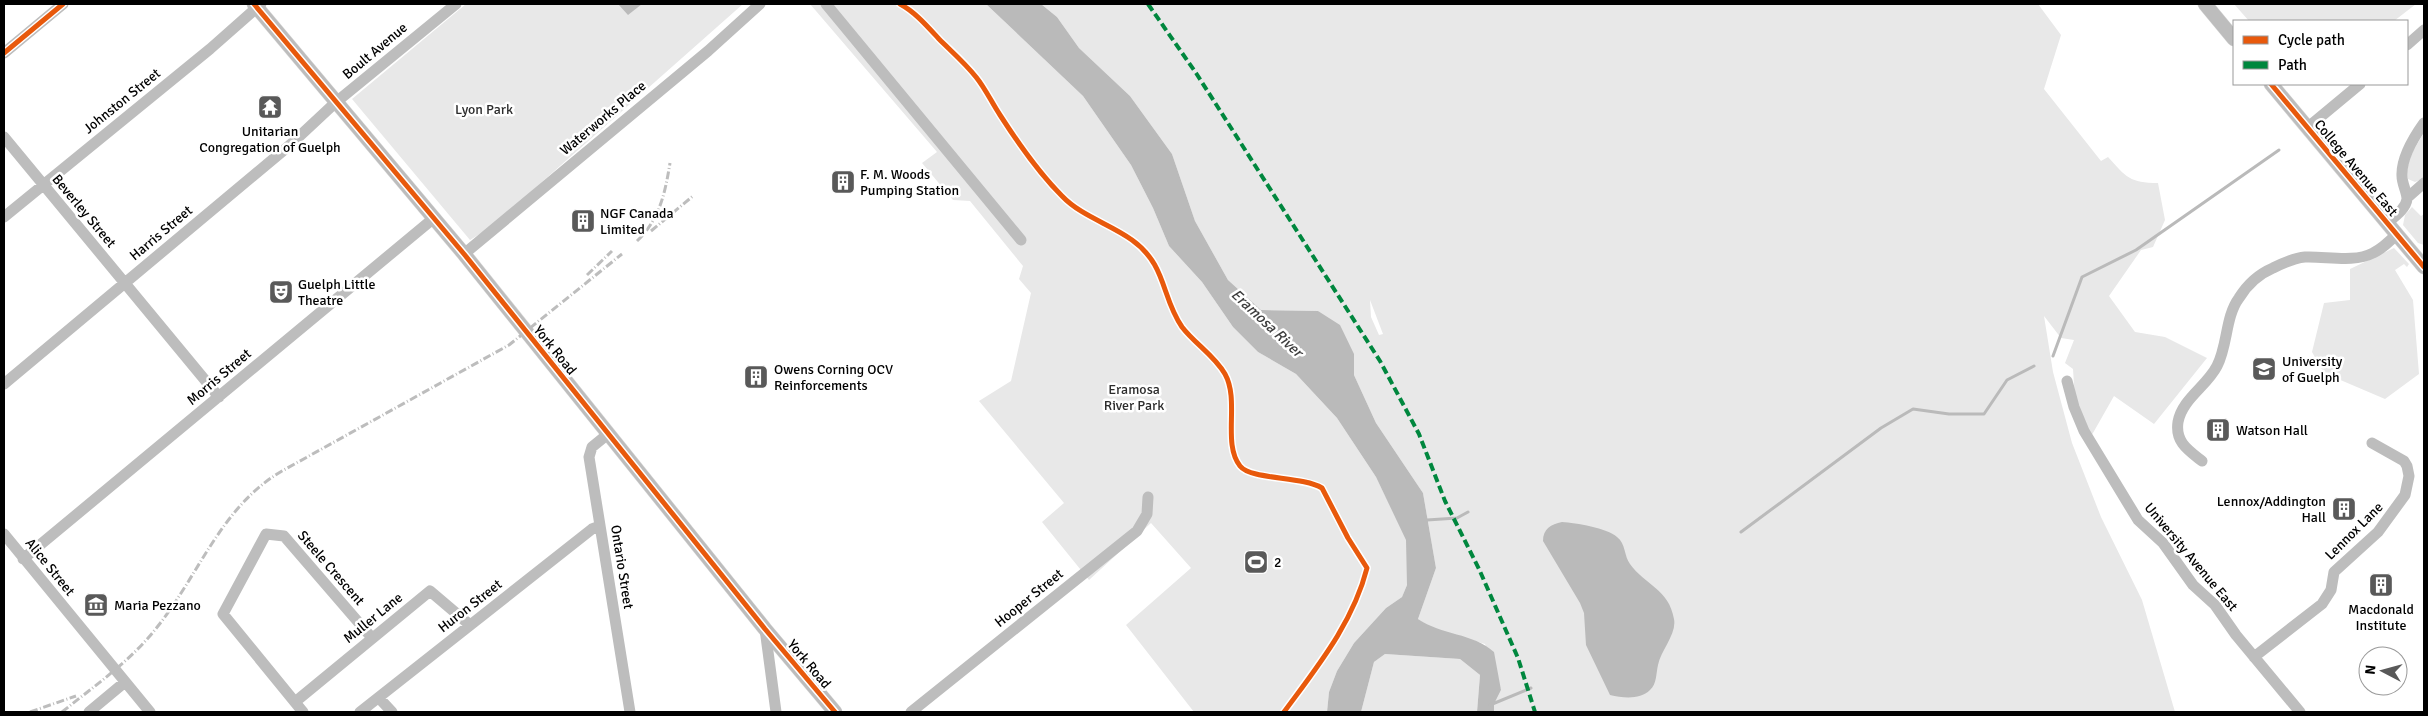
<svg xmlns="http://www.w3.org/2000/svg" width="2428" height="716" font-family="Signika,sans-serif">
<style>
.green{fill:#e8e8e8;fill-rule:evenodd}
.water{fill:#bababa}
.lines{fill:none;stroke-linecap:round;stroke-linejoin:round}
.stream{stroke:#bababa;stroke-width:3}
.major-casing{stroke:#dbdbdb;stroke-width:15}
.minor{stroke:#bdbdbd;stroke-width:11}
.major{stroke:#bdbdbd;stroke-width:14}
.rail{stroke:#bdbdbd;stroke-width:3;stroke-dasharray:8 2.5 1 2.5;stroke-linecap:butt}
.quiet{stroke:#00873e;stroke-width:4;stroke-dasharray:8 4;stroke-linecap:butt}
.cycleway-casing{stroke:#fff;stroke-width:8}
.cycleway{stroke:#e8590c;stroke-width:5}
.labels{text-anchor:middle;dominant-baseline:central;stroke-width:5;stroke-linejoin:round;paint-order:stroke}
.street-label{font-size:14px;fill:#000;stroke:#fff}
.park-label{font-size:14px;fill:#2c2c2c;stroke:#fff}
.poi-label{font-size:14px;fill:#000;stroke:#fff;text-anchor:start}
.water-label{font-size:15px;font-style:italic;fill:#3d3d3d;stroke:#fff}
</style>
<rect width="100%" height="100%" fill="#fff"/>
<path class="green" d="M466 4H743L491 227 470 240 352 99Z
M810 4H986L1083 96 1131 165 1153 208 1169 246 1202 282 1233 327 1258 352 1296 374 1337 418 1376 477 1407 540V585L1402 597 1386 608 1354 643 1337 671 1329 692 1327 712H1194L1126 625 1191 568 1151 523 1089 580 1042 522 1064 503 979 401 1011 381 1031 293 1019 279 1023 266 970 201 953 200 922 163 937 152Z
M1041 4H2038L2061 35 2044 89 2101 161 2108 157C2126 177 2130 183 2158 183L2165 220 2153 247 2141 250 2109 296 2135 332 2165 337 2207 358 2154 424 2114 396 2089 440 2075 400 2073 369 2065 363 2074 340 2061 338 2044 316 2053 372 2072 443 2101 517 2142 600 2175 712H1494V704L1501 690 1485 644 1431 628 1418 619 1436 568 1423 493 1376 423 1354 375 1353 354 1318 311 1261 310 1228 280 1195 221 1172 154 1130 96 1079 48 1057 17ZM1370 300 1383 334 1379 335 1371 317Z
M2234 4H2416L2394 21H2249Z
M2424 133V178L2415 182 2408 179C2404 163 2416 146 2424 133Z
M2412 207 2421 216 2424 214V245L2418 243 2403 225 2405 215Z
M2394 248 2409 264 2407 267 2404 264 2395 270 2413 300 2419 374 2385 399 2324 373 2312 352 2324 303 2350 300V269Z
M1385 654 1460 659 1480 675 1477 712H1361L1374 662Z"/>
<path class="water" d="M618 4H642L628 15Z
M986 4H1041L1057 17 1079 48 1130 96 1172 154 1195 221 1228 280 1261 310 1318 311 1340 325 1354 354V375L1376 423 1423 493 1436 568 1418 619C1441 635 1473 633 1494 652L1501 690 1494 704V712H1477L1480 675 1460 659 1385 654 1374 662 1361 712H1327L1329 692 1337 671 1354 643 1386 608 1402 597 1407 585 1406 540 1376 477 1337 418 1296 374 1258 352 1233 327 1202 282 1169 246 1153 208 1131 165 1083 96Z
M1562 522C1576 523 1607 528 1617 537 1626 544 1624 556 1630 564 1645 585 1669 589 1674 619 1677 634 1661 650 1658 665 1656 673 1657 684 1650 690 1640 700 1623 698 1610 695L1586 645 1584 613 1580 603 1543 541C1543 529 1551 524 1562 522Z"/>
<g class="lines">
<path class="stream" d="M2053 356 2082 277 2136 250 2279 150
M1427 520 1457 518 1468 512
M1741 532 1881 428 1913 409 1949 414H1984L2007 380 2034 366
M1490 705 1531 688"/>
<defs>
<path id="major" d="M254 4 464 254 765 629 835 712
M2205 4 2234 39
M2271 84 2424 267"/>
</defs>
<use href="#major" class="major-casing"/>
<path class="minor" d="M826 4 1021 240
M2407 45 2424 30
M4 53 63 4
M2307 128 2360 84
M4 137 219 397
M2407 198 2424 183
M4 217 210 49 261 4
M2387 223C2394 217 2406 209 2407 199 2407 192 2402 184 2402 176 2401 158 2414 137 2424 123
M464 254 708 51 760 4
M2067 381 2074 407 2084 431 2138 520 2163 543 2193 585 2215 605 2236 635 2300 712
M4 384 290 145 335 103 456 4
M608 434 592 447 589 457 630 712
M2202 461C2188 450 2175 442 2178 422 2182 399 2207 386 2217 366 2228 345 2225 317 2239 298 2247 285 2259 274 2273 268 2283 263 2294 258 2305 257 2326 256 2354 263 2373 253 2382 249 2390 241 2397 234
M4 534 150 712
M23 559 434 218
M765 629 776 712
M2254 657 2322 604 2331 590 2334 572 2378 532 2405 495 2409 476 2407 466 2404 461 2372 443
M379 698 392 712
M295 702 430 591 470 625
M89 712 125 682
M303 712 223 614 266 534 284 536 372 638
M360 712 592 529 600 526
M911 712 1137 531 1147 514 1148 497"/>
<use href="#major" class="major"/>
<path class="rail" d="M651 231 693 196
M637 241C660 219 665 193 670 163
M587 275 612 251
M30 712 76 696
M62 712C93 687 129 662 154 631 198 578 220 507 282 471L509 345 622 254"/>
<path class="quiet" d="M1148 4 1196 73 1380 361 1419 434 1445 501 1479 569 1518 658 1535 712"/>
<defs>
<path id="cycleway" d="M254 4 464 254 765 629 835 712
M900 4C915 12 927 26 939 39 951 51 965 63 976 77 985 88 992 103 1000 115 1018 143 1038 172 1062 196 1081 216 1110 224 1132 240 1167 265 1161 297 1182 327 1195 344 1214 355 1225 374 1240 401 1222 443 1240 466 1251 480 1302 476 1322 488L1348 538 1367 568C1353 623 1317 667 1284 712
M4 53 63 4
M2271 84 2424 267"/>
</defs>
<use href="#cycleway" class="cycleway-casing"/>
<use href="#cycleway" class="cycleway"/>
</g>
<defs>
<symbol id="temple-square" viewBox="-11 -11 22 22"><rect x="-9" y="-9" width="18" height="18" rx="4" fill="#595959" stroke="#fff"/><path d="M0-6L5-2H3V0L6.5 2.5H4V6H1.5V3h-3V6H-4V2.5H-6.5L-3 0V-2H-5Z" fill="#fff"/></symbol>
<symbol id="building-square" viewBox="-11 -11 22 22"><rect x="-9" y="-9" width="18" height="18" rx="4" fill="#595959" stroke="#fff"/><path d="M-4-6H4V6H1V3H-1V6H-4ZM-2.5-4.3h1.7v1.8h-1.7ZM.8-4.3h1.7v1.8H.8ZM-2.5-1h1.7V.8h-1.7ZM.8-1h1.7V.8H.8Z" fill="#fff"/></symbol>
<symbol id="theatre-square" viewBox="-11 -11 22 22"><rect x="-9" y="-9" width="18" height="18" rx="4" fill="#595959" stroke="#fff"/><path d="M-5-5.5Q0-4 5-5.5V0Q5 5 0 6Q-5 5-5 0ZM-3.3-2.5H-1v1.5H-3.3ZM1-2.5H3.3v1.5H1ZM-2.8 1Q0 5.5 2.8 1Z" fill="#fff"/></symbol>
<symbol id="university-square" viewBox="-11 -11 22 22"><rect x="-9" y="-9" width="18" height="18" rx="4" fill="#595959" stroke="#fff"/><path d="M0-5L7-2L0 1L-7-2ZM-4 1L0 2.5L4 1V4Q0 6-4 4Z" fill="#fff"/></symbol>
<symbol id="stadium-square" viewBox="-11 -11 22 22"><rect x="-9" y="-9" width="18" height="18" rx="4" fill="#595959" stroke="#fff"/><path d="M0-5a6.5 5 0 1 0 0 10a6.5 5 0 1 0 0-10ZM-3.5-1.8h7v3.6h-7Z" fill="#fff"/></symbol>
<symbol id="museum-square" viewBox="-11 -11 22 22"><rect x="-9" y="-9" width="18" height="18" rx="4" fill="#595959" stroke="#fff"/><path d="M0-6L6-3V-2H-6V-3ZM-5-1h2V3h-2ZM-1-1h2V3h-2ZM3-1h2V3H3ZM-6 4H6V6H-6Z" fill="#fff"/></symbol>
</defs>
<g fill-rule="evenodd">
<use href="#temple-square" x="256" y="93" width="28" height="28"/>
<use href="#building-square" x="829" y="168" width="28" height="28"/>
<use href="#building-square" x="569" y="207" width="28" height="28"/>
<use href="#theatre-square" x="267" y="278" width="28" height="28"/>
<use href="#university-square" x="2250" y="355" width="28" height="28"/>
<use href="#building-square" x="742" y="363" width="28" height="28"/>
<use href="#building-square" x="2204" y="416" width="28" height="28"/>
<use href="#building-square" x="2330" y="495" width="28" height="28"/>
<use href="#stadium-square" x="1242" y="548" width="28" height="28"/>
<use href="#building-square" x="2367" y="571" width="28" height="28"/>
<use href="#museum-square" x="82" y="591" width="28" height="28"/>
</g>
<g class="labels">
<g class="street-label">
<text transform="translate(375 51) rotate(-40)">Boult Avenue</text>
<text transform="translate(122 101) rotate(-39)">Johnston Street</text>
<text transform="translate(603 118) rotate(-40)">Waterworks Place</text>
<text transform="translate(2356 168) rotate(50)">College Avenue East</text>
<text transform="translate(84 211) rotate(50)">Beverley Street</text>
<text transform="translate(161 233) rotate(-40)">Harris Street</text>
<text transform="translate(555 350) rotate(51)">York Road</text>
<text transform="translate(219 377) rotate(-40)">Morris Street</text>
<text transform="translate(2354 531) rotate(-45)">Lennox Lane</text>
<text transform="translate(2191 557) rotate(50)">University Avenue East</text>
<text transform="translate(50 567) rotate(51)">Alice Street</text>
<text transform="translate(622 567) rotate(81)">Ontario Street</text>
<text transform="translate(331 568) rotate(49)">Steele Crescent</text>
<text transform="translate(1029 598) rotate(-39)">Hooper Street</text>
<text transform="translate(470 606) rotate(-38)">Huron Street</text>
<text transform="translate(373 618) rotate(-39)">Muller Lane</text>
<text transform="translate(809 664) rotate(50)">York Road</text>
</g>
<g class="park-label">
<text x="484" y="109">Lyon Park</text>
<text x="1134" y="389">Eramosa<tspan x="1134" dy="16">River Park</tspan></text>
</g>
<g class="poi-label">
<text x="270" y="131" text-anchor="middle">Unitarian<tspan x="270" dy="16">Congregation of Guelph</tspan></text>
<text x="860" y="174">F. M. Woods<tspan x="860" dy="16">Pumping Station</tspan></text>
<text x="600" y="213">NGF Canada<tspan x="600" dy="16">Limited</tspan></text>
<text x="298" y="284">Guelph Little<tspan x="298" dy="16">Theatre</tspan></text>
<text x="2282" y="361">University<tspan x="2282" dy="16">of Guelph</tspan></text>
<text x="774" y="369">Owens Corning OCV<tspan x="774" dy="16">Reinforcements</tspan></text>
<text x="2236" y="430">Watson Hall</text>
<text x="2326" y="501" text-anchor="end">Lennox/Addington<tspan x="2326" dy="16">Hall</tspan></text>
<text x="1274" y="562">2</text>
<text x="114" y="605">Maria Pezzano</text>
<text x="2381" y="609" text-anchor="middle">Macdonald<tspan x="2381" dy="16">Institute</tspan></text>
</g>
<g class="water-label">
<text transform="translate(1267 323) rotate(43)">Eramosa River</text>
</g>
</g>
<rect width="2428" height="716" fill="none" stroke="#000000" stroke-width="10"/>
<rect x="2233" y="20" width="175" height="65" fill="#ffffff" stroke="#999999"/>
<rect x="2243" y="36" width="25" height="8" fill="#e8590c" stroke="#999999"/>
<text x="2278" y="45" font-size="15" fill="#000000">Cycle path</text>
<rect x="2243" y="61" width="25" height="8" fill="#00873e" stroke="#999999"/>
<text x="2278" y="70" font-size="15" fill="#000000">Path</text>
<g transform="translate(2383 671) rotate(276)"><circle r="24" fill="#ffffff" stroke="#999999"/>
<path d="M0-4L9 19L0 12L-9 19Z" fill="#595959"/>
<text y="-8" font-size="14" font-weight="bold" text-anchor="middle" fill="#000000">N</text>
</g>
</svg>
